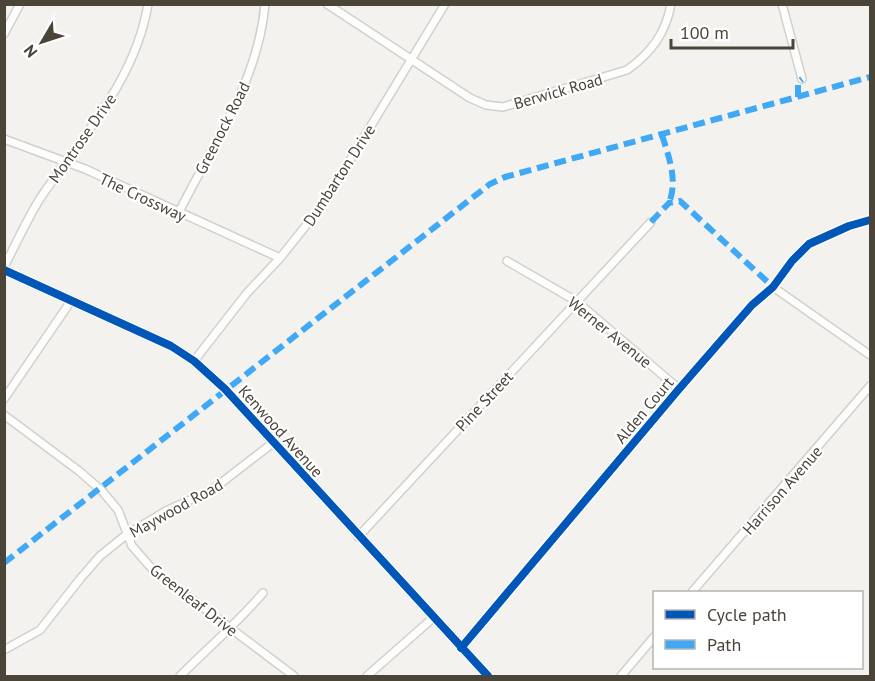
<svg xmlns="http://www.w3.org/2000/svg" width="875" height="681" font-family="'PT Sans',sans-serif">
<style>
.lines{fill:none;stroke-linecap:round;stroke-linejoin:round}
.minor-casing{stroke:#d2d0cb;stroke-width:10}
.tertiary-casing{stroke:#d2d0cb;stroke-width:11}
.path{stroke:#d3d2cc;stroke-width:1.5;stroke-dasharray:3 3;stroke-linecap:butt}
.minor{stroke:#fdfdfc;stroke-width:7}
.tertiary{stroke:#fdfdfc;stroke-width:8}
.quiet{stroke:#3fa9f5;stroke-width:6;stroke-dasharray:12 6;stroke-linecap:butt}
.cycleway-casing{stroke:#fff;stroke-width:11}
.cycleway{stroke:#0057b8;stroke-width:8}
.labels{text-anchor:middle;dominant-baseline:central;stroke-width:4.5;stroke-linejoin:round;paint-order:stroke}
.street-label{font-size:16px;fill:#4b4439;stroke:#fff}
</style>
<rect width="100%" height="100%" fill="#f4f2ee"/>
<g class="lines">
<defs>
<path id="minor" d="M327 4 470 98 486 105 503 107 627 70C651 53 666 33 671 4
M782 4 802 79
M4 34 20 4
M4 139 85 169 280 258
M178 214C212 145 258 83 265 4
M507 261 576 301 679 389
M4 267C16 244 27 219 41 197 82 137 136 79 148 4
M773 287 870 355
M194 361 247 293 280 258 324 203 445 4
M4 399 71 301
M4 415 79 471 102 491 118 510 132 546 153 570 294 676
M358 537 651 222
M692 592 870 386
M461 648 679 389 752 305 773 287 792 261 809 244 849 226 870 220
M4 650 40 630 80 579 100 556 126 535 166 511 212 490 274 442
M180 676C208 648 237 623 263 593
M367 676 433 618
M621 676 654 637"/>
<path id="tertiary" d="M4 270 171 346 194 361 225 389 488 676"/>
</defs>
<use href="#minor" class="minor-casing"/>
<use href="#tertiary" class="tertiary-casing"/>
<path class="path" d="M869 676 870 675"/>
<use href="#minor" class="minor"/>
<use href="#tertiary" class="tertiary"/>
<path class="quiet" d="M798 97V82L802 79
M662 135C669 158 678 180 669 203
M651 222 669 203 680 201 773 287
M4 563 490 184 505 177 870 77"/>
<defs>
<path id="cycleway" d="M4 270 171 346 194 361 225 389 488 676
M461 648 679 389 752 305 773 287 792 261 809 244 849 226 870 220"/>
</defs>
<use href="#cycleway" class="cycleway-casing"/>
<use href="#cycleway" class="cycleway"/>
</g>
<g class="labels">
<g class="street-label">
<text transform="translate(558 91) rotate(-16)">Berwick Road</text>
<text transform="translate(222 128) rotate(-63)">Greenock Road</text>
<text transform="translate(82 138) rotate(-55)">Montrose Drive</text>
<text transform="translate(339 175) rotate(-57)">Dumbarton Drive</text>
<text transform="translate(143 197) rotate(25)">The Crossway</text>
<text transform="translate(610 332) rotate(39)">Werner Avenue</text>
<text transform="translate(484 401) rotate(-47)">Pine Street</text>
<text transform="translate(644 410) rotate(-50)">Alden Court</text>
<text transform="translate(281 431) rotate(48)">Kenwood Avenue</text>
<text transform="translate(782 490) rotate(-49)">Harrison Avenue</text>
<text transform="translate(176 508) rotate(-29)">Maywood Road</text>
<text transform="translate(194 600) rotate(38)">Greenleaf Drive</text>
</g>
</g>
<rect width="875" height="681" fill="none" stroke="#4b4439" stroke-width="12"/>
<rect x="653" y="591" width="210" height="78" fill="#ffffff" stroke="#b7b4b0" stroke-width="1.5"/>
<rect x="665" y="610" width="30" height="9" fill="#0057b8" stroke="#b7b4b0" stroke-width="1.5"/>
<text x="707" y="621" font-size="18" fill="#4b4439">Cycle path</text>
<rect x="665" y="640" width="30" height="9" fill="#3fa9f5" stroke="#b7b4b0" stroke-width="1.5"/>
<text x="707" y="651" font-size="18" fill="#4b4439">Path</text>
<g transform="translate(42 42) rotate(231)" stroke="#ffffff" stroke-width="4.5" paint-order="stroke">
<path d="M0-4.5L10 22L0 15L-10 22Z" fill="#4b4439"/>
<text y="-9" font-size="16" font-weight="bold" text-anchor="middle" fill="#4b4439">N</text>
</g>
<path d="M671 39v9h122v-9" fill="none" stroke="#4b4439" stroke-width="3"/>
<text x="680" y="39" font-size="18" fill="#4b4439" stroke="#ffffff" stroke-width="4.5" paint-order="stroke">100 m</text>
</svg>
